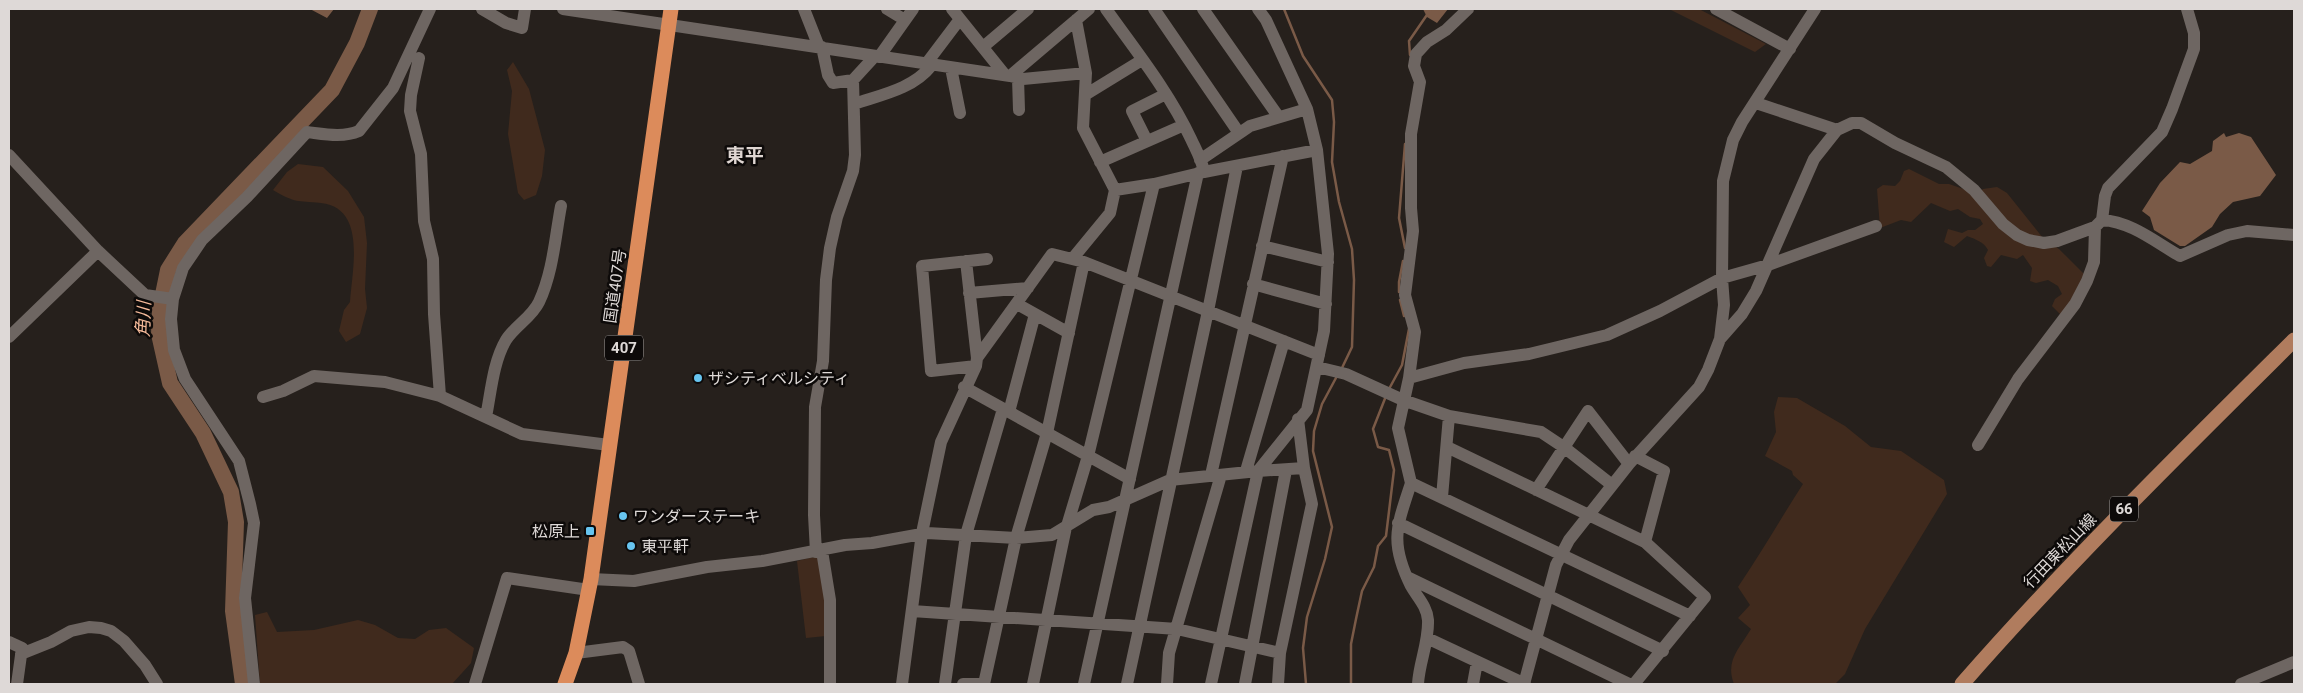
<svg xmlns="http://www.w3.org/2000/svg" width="2303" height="693" font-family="Roboto,'Noto Sans JP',sans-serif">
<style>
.green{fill:#402a1d}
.water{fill:#7a5a47}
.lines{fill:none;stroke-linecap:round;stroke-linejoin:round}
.stream{stroke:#7a5a47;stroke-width:2.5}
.river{stroke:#7a5a47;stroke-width:16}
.minor{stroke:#6e6662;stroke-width:12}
.major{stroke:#b07c5e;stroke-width:15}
.highway{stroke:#dc8b5b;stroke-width:15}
.poi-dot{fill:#67c4ef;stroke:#0d0a09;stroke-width:2}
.labels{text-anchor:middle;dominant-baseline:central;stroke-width:5;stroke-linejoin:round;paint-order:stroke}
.shield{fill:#0d0a09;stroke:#9f9b99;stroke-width:1}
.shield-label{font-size:15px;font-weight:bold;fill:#ded9d7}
.street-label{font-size:16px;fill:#ded9d7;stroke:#0d0a09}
.poi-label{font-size:16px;fill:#ded9d7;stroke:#0d0a09;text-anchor:start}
.water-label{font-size:18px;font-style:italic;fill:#f5ba9a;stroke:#0d0a09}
.quarter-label{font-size:19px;font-weight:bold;fill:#dfd6d2;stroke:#0d0a09}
</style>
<rect width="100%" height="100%" fill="#26201c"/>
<path class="green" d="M1669 9H1699L1766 44 1755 52Z
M513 62 529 89 545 150 542 176 536 195 524 200 518 193 508 134 512 91 507 70Z
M298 164 323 167 348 191 364 217 367 243 365 289 367 308 360 334 346 342 339 331 344 310 350 302C352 270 367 208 321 203 296 200 297 204 273 190L287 172Z
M1909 169 1939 184H1949L1978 194 1983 189 1997 187 2007 193 2043 238 2059 249 2084 274V281L2061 315 2052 306 2055 299 2062 294 2058 286 2048 280 2036 283 2030 281 2032 268 2023 255 2017 259 2001 255 1991 267 1987 266 1984 258 1988 250C1984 242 1975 239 1967 236L1954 247 1944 242 1948 229 1962 233 1968 230H1975L1983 224 1980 219 1970 217 1958 209 1950 211 1931 203 1911 222 1901 220 1880 228 1877 189 1883 185 1895 186 1900 181 1904 171Z
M1778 397 1797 398 1845 426 1871 447 1901 451 1944 480 1947 494 1865 629 1845 674 1835 684H1734C1725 661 1739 649 1751 629L1738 618 1750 605 1738 587C1761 553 1781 518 1803 484L1793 475 1792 471 1765 456 1776 432 1774 412Z
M818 556 825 602 826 636 806 638 797 561Z
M267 612 277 632 314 630 358 620 375 625 398 638 415 639 429 630 446 628 474 648 471 663 452 684H260L255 615Z"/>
<path class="water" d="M310 9H334L327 18Z
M1423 9H1448L1437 23 1427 17Z
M2224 133 2226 137 2239 133 2251 137 2276 175 2260 196 2233 202 2220 214 2212 227 2185 246H2180L2154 230 2150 217 2142 211 2160 183 2180 162 2190 164 2212 151 2213 141Z"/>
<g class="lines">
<path class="stream" d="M1284 9 1303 56 1332 100 1334 122 1332 162 1339 202 1352 249 1354 280 1352 347 1341 370
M1410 55 1409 41 1431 9
M1405 144 1399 218 1405 248
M1399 292V282L1403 261
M1400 300 1404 316
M1389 389 1402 365 1409 329
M1306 684 1303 648 1307 617 1325 559 1332 527 1313 451 1314 431 1322 404 1337 376
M1351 684V644L1356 619 1362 591 1374 567 1378 546 1386 536 1394 470 1389 450 1378 447 1373 429 1386 396"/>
<path class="river" d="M243 684 233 611 236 522 231 492 203 433 170 383 159 334 160 309 168 270 185 243 332 90 357 43 370 9"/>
<path class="minor" d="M482 9 506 23 522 28 525 9
M563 9 1010 76 1089 9
M804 9 819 47
M887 9 905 20
M952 9 1005 75
M1106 9C1136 51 1169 92 1191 139 1196 150 1202 160 1204 172
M1154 9 1239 133
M1203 9 1278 116
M1716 9 1790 49
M822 47 828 75 833 83 853 80
M983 47 1028 9
M879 57 913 9
M419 58 411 95 410 111 421 154 424 221 433 259 434 314 440 396
M926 64 960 19
M951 68 960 113
M1010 76 1023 79 1086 73
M1018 78 1019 110
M1085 95 1142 60
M1756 103 1837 130
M854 104C880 95 913 89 931 66
M1147 141 1132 111 1166 94
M9 155 98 251 145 295 173 299
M1200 160 1250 126 1307 109
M1100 162 1184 125
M1115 190 1154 184 1204 172 1317 150
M2102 220C2132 222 2155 242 2180 256L2228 235 2247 231 2294 235
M1262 246 1328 262
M1073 258 1110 213 1115 190 1083 128 1086 73 1076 20
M966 261 977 358
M1253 284 1326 304
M969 293 1028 288
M1017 304 1069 333
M9 337 98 251
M1720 339 1742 314 1756 291 1814 159 1837 130 1852 123H1861L1895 143 1946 167 1974 190 2003 224 2017 235 2028 240 2044 243 2057 241 2095 227 2102 220 2105 196 2108 188 2162 132 2172 109 2194 49V33L2187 9
M976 366 931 371 922 266 987 259
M1317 367 1346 374 1403 400 1449 416 1442 497
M1409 378 1464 363 1529 354 1607 335 1660 311 1722 278 1768 265 1876 226
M964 387 1130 479
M263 397 283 391 314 376 385 382 440 396 522 434 609 445
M1009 412 1035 314
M1449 416 1541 432 1565 448 1612 485
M486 417C491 392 493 362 506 340 515 326 532 317 539 302 553 272 555 238 561 206
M1978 445 2018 379 2075 304 2087 281 2094 262 2095 227
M1447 447 1645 542 1705 597 1634 684
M1635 456 1664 471 1645 542
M1246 471 1284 341
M1211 475 1283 156
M1411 483 1398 428 1409 378 1415 332 1405 295 1413 231 1411 208V134L1420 82 1414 66 1416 54 1427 42 1446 30 1468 9
M1536 490 1588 411 1629 464
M1398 523 1663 651
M1067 526 1088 456 1154 184
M822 551 830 600V684
M816 552 814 515 815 407 823 361 826 280 830 248 837 217 853 171 855 155 853 80 875 56
M1407 577 1629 684
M591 579 634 581 707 567 762 561 845 545 872 543 927 533 1016 538 1052 535 1093 510 1109 507 1170 480 1258 471 1307 410 1324 331 1328 254 1317 150 1307 109 1266 20 1258 9
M912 611 1177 629 1280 653
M1427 638 1525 684
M9 642 22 648 17 684
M576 653 623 647 629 651 639 684
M21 654 51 642 71 631 89 627 101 628 111 631 124 641 145 665 157 684
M254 684 245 598 254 523 250 504 239 461 185 379 174 350 171 319 173 299 183 268 202 240 247 197 307 132C324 134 343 138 359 131L393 88 430 9
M475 684 507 578 589 590
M902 684 922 533 941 442 976 366 977 358 1052 254 1084 262 1319 355
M945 684 966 535 1003 409
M963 684H984
M984 684 1016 538 1047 433 1084 262
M1033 684 1066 527
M1084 684 1198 173
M1127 684 1208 311 1237 166
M1167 684 1169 653 1221 475
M1211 684 1258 471 1304 468
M1245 684 1286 470
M1278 684 1280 653 1312 504 1304 468 1298 419
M1418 684C1419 663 1429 642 1428 620 1427 606 1417 597 1411 586 1389 542 1397 526 1411 483L1690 616
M1473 684 1477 662
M1524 684 1556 565 1569 540 1629 464 1699 387 1708 370 1720 339 1724 305 1722 278 1723 181 1733 140 1742 122 1815 9
M2241 684 2294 662"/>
<path class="major" d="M1962 684C2067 564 2181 452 2294 340"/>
<path class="highway" d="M565 684 576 653 591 579 671 9"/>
</g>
<g class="poi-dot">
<circle cx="698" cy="378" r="5"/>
<circle cx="623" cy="516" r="5"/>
<rect x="585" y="526" width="10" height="10" rx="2.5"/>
<circle cx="631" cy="546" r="5"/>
</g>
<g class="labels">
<g class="shield">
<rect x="605" y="335.5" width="38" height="25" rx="4"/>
<rect x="2110" y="496.5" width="28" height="25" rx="4"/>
</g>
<g class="shield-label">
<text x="624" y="348">407</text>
<text x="2124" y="509">66</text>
</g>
<g class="street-label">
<text transform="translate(615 286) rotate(-82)">国道407号</text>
<text transform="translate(2060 551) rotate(-46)">行田東松山線</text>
</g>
<g class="poi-label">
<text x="708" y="378">ザシティベルシティ</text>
<text x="633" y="516">ワンダーステーキ</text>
<text x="580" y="531" text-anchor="end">松原上</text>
<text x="641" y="546">東平軒</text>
</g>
<g class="water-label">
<text transform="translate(143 319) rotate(-88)">角川</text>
</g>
<g class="quarter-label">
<text x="745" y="155">東平</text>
</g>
</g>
<rect width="2303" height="693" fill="none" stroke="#ded9d7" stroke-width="20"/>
</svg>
